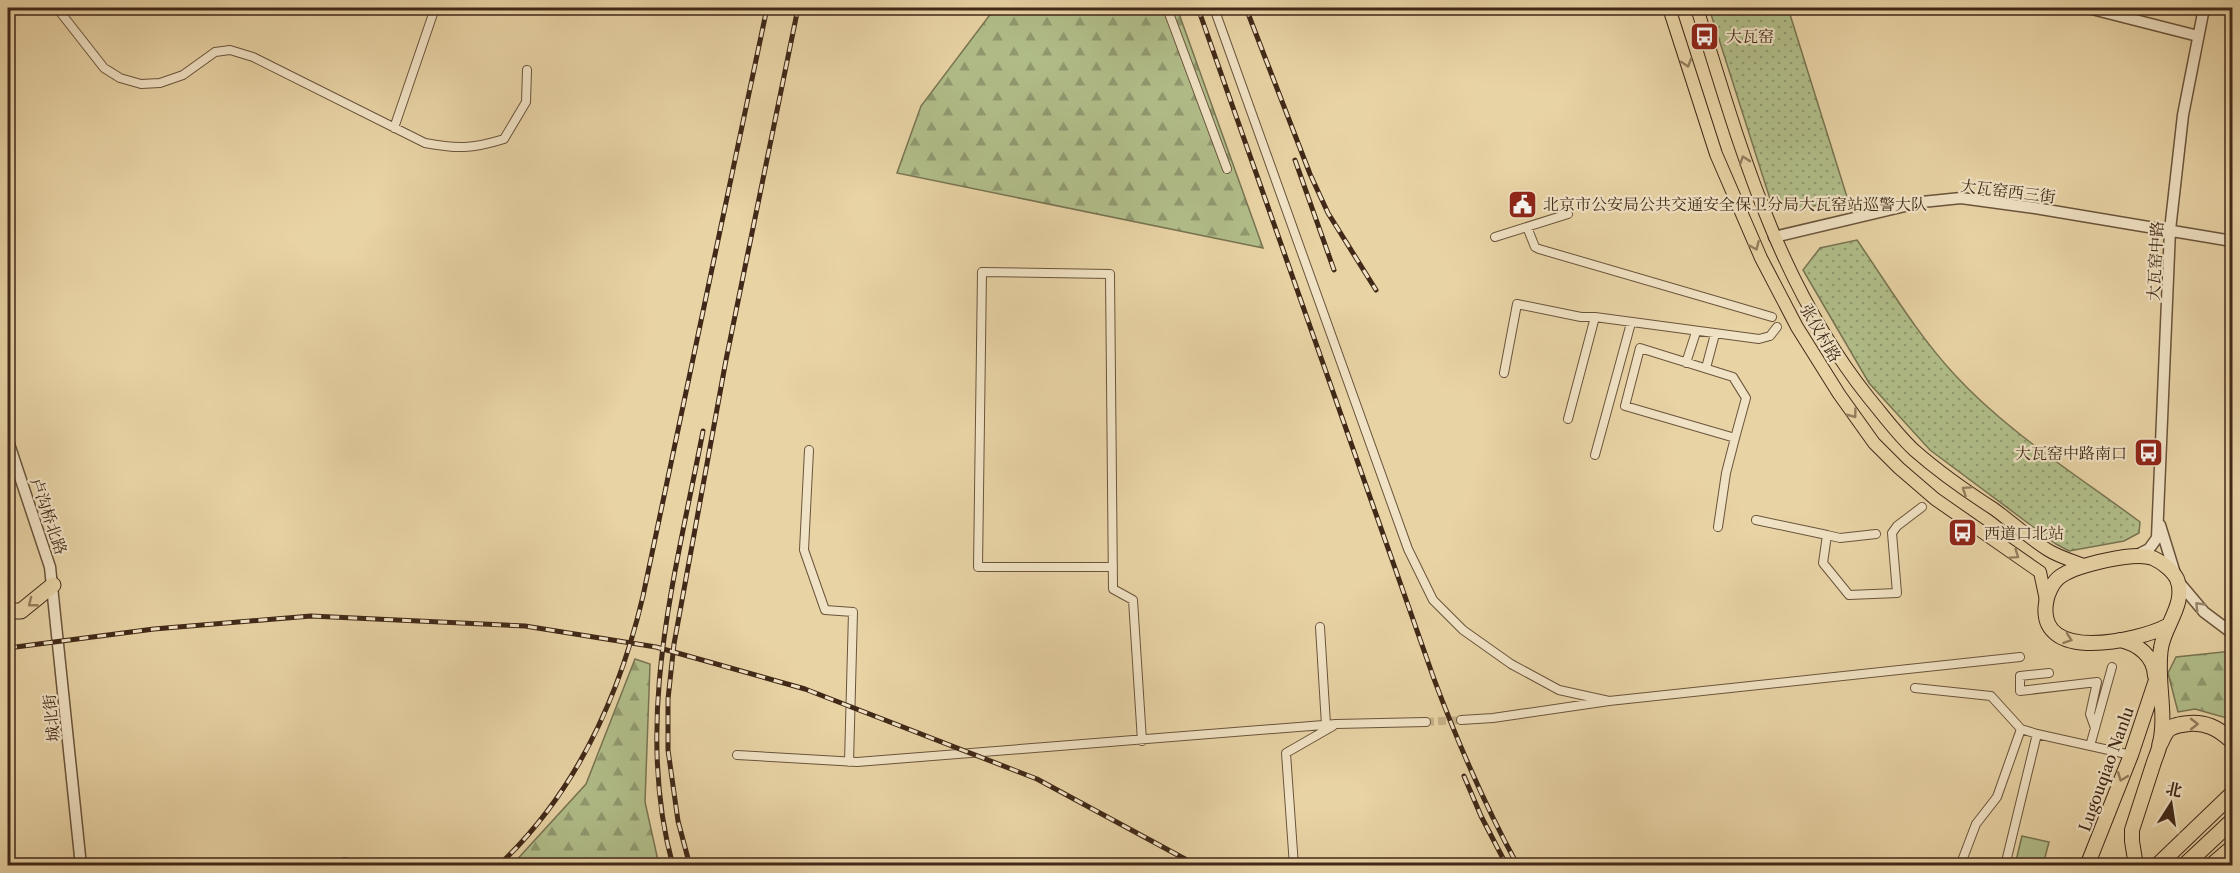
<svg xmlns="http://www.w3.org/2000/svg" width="2240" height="873" font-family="'Libre Caslon Text','Noto Serif SC',serif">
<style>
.green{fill:url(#green-dots);stroke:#787451;stroke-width:1.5}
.forest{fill:url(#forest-firs);stroke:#787451;stroke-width:1.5}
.pitch{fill:#b1be8a;stroke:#787451;stroke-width:1.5}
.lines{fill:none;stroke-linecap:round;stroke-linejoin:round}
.minor-tunnel{stroke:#c6b189;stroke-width:8;stroke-dasharray:8 4;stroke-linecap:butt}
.minor-casing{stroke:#6a543b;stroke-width:10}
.tertiary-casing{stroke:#6a543b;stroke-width:13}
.primary-casing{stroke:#402918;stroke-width:14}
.trunk-casing{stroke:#402918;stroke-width:16}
.motorway-casing{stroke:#402918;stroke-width:17}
.minor{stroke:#f0e2c4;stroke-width:8}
.tertiary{stroke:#f0e2c4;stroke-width:10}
.primary{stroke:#e8d3a5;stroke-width:12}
.trunk{stroke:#e8d3a5;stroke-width:14}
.motorway{stroke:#e8d3a5;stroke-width:15}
.rail-casing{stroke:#402918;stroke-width:5}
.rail{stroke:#f0e2c4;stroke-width:3;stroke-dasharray:9;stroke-linecap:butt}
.oneway{stroke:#947e5e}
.oneway2{stroke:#98866e}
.labels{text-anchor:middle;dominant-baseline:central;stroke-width:4.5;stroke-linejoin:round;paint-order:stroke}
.poi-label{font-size:16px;fill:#402918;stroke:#f0e2c4;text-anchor:start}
.street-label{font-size:16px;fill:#402918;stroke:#f0e2c4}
</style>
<defs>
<pattern id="green-dots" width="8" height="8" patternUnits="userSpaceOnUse" patternTransform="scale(1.5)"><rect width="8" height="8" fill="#b1be8a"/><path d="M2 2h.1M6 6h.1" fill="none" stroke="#919a70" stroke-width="1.8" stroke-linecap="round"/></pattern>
<pattern id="forest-firs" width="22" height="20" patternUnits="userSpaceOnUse" patternTransform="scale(1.5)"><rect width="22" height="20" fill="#b1be8a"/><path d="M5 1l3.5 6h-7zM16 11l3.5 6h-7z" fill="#919a70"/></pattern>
</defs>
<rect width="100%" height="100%" fill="#e8d3a5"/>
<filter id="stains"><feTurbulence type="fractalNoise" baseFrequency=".00333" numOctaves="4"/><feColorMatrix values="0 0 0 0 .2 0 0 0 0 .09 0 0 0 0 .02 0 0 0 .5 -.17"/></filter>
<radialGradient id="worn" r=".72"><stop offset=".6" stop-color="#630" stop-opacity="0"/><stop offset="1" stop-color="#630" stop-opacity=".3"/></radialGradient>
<path class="green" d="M1709 8H1788L1847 197 1799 210 1771 202Z
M1857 240C1888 285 1917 334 1954 374 2007 432 2077 475 2140 522L2139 533 2124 541 2069 551 2056 544 1930 450 1869 383 1803 270 1820 248Z"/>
<path class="forest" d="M1000 8H1177L1263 248 897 173 921 106 989 16Z
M2232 651V730L2227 718 2195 709 2178 712 2168 673 2176 657Z
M635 659 650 664 645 802 659 865H512L586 784Z"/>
<path class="pitch" d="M2022 836 2049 842 2043 865H2015Z"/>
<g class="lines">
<path class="minor-tunnel" d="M1426 722 1461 720"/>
<defs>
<path id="minor" d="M57 8 104 68 120 78 141 84 160 83 183 75 215 52 230 50 253 57 425 143C457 149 472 149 504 139L526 102 527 70
M1167 8 1227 169
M1214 8 1408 549 1433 600 1463 630 1511 664 1559 690 1609 701
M394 128 435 8
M1527 227 1535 247 1539 249 1772 317
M1495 237 1568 214
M1640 348 1733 377 1746 398 1735 438 1625 406Z
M1686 363 1696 332
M1706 368 1715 334
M1504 373 1517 304 1581 317H1595
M1568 419 1595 317 1759 339 1770 336 1777 327
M809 450 804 550 825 610 853 612 849 762
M1595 455 1631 323
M1756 520 1827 535
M1718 527 1726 473 1735 438
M1876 534 1840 538 1827 535 1823 563 1849 595 1897 593 1892 533 1897 526 1922 507
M1113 567H978L982 272 1110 274 1113 589 1133 600 1142 741
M1320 627 1326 725
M2049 673 2020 676V691L2097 682 2090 714 2095 728
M1915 688 1991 696 2021 729
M1461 720 1493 718 1609 701 2020 657
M2090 746 2112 667
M737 755 857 762 1336 724 1426 722
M334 866 345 862 358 866
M1294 866 1286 753 1333 726
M1960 866 1976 824 1997 797 2021 729 2037 734
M2005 866 2037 734 2131 755"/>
<path id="tertiary" d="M2088 8 2198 36
M1774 237 1922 202 1961 198 2035 208 2232 241
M8 441 50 567 81 866
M2160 525 2177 580 2204 612 2232 633
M2135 556 2149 549 2157 538 2170 230 2183 115 2204 8"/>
<path id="primary" d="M1669 8 1716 154 1761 258 1797 327 1839 394 1874 443 1899 468 1935 499 2040 572 2046 600
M1697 8C1740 146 1777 283 1869 398 1884 416 1897 434 1914 450 1939 472 1966 491 1994 509 2012 522 2029 538 2048 550 2059 557 2074 561 2086 566"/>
<path id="trunk" d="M2120 640C2138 644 2154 656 2155 676
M2087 866 2131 755 2155 683
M2136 866 2132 841V830C2139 809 2146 787 2153 765 2155 758 2159 751 2160 743 2167 712 2156 679 2161 648 2164 626 2187 603 2177 579 2173 571 2162 562 2153 558 2135 551 2077 565 2061 576 2053 581 2047 594 2046 603 2037 664 2138 641 2167 626"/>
<path id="motorway" d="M8 611H21L53 585
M2160 744C2162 740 2164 735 2167 731 2171 726 2178 725 2185 724 2205 721 2218 728 2232 741
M2157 866 2232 794
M2184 866 2232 821
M2211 866 2232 848"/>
</defs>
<use href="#minor" class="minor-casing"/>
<use href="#tertiary" class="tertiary-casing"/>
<use href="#primary" class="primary-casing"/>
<use href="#trunk" class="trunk-casing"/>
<use href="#motorway" class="motorway-casing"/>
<use href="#minor" class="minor"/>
<use href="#tertiary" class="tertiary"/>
<use href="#primary" class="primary"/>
<use href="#trunk" class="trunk"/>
<use href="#motorway" class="motorway"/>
<defs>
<path id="rail" d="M1198 8 1434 679C1458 743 1485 806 1518 866
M1246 8 1310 174 1328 213 1376 290
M1295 160 1334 270
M8 648 154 629 311 616 525 626 656 647 805 689 1037 779 1198 866
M1464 776 1481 816 1507 866
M498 866C576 793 619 698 643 596L767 8
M673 866C633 721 676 573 703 431
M690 866 678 821 668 750V699L674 644 726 360 798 8"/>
</defs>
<use href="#rail" class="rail-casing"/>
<use href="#rail" class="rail"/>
</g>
<defs><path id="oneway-chevron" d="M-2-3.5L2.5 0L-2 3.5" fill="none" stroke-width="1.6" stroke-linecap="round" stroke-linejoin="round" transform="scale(1.5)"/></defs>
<g class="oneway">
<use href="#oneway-chevron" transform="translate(1687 63) rotate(73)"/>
<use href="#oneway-chevron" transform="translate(1744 160) rotate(-109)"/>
<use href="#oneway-chevron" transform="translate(1755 246) rotate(67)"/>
<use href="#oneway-chevron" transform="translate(1853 414) rotate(53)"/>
<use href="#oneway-chevron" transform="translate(1966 490) rotate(-146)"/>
<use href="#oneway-chevron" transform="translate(2015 555) rotate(35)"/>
<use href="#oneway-chevron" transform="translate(32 603) rotate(142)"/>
<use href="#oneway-chevron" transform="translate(2068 639) rotate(19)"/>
<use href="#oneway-chevron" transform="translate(2194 724)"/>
<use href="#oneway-chevron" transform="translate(2122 777) rotate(111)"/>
</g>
<use class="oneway2" href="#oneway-chevron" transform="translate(2199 606) rotate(-134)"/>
<defs>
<symbol id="bus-square" viewBox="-11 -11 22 22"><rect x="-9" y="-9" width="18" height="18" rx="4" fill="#8f2418" stroke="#f0e2c4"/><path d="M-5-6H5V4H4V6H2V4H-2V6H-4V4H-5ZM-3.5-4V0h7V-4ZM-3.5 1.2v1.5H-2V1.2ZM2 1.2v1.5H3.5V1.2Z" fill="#fff"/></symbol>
<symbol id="civic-square" viewBox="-11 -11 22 22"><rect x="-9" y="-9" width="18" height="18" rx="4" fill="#8f2418" stroke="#f0e2c4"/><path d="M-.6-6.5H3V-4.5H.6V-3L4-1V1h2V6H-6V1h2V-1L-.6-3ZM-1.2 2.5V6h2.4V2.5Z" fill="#fff"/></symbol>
</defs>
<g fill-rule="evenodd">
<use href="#bus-square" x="1688" y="20" width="33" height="33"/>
<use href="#civic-square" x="1506" y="188" width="33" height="33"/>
<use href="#bus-square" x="2132" y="436" width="33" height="33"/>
<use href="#bus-square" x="1946" y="516" width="33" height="33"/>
</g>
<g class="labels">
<g class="poi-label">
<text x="1726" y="36">大瓦窑</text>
<text x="1543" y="204">北京市公安局公共交通安全保卫分局大瓦窑站巡警大队</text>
<text x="2127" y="453" text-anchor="end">大瓦窑中路南口</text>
<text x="1984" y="533">西道口北站</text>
</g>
<g class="street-label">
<text transform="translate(2008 191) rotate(7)">大瓦窑西三街</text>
<text transform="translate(2155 261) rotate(-87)">大瓦窑中路</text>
<text transform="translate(1821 333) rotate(60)">张仪村路</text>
<text transform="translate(49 516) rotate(71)">卢沟桥北路</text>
<text transform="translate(51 718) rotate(-96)">城北街</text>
<text transform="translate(2106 769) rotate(-70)">Lugouqiao Nanlu</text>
</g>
</g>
<rect width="2240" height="873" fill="none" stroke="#e8d3a5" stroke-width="30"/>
<rect x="9" y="9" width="2222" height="855" fill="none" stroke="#402918" stroke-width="3"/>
<rect x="15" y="15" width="2210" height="843" fill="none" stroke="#402918" stroke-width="1.5"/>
<g transform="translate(2171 804) rotate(12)" stroke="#f0e2c4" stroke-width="4.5" paint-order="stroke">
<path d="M0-4.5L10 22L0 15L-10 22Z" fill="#402918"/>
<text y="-9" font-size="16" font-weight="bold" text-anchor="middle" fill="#402918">北</text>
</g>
<rect width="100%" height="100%" filter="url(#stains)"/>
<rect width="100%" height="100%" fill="url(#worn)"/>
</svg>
